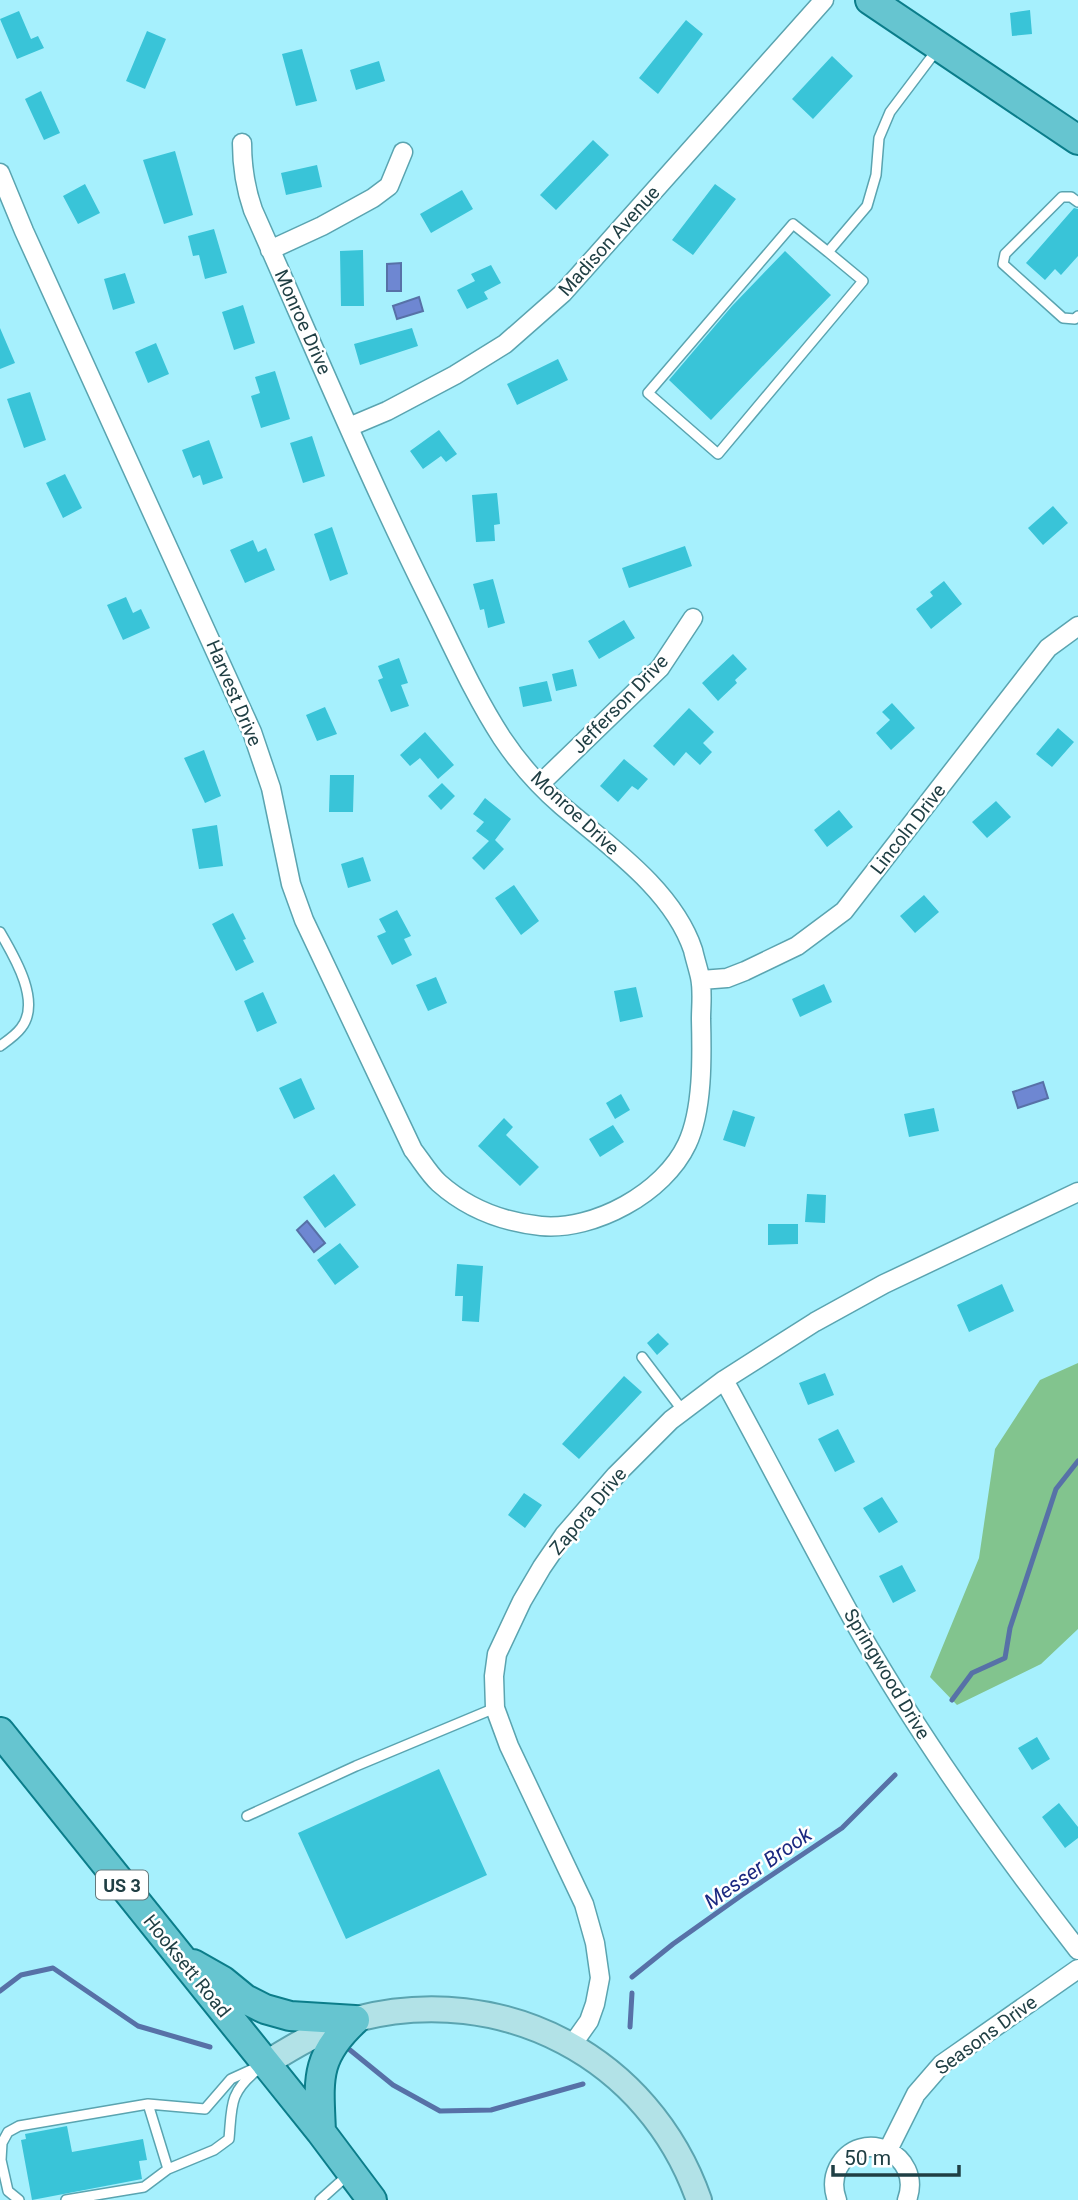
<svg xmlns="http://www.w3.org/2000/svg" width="1078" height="2200" font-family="Roboto,sans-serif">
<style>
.green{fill:#82c48e}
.water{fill:#6e87d2;stroke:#5771a7;stroke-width:2}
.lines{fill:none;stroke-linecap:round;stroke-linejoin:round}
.stream{stroke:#5771a7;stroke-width:5}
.building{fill:#39c4d8}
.lane-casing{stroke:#5aa4b0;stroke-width:12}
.street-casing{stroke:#5aa4b0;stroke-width:21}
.secondary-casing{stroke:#5aa4b0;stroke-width:28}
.primary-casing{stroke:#0b7d8a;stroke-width:32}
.lane{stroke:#fff;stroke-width:9}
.street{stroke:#fff;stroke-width:18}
.secondary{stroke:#b2e2e7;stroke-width:24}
.primary{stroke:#66c5d0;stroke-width:28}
.labels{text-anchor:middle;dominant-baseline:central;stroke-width:5;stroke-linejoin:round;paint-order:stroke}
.shield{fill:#fff;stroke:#63797c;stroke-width:2}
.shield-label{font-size:18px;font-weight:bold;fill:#203f44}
.street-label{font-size:19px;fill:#203f44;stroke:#fff}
.water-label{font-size:21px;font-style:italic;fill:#1b2981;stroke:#fff}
</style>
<rect width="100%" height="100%" fill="#a6f0fd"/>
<path class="green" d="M1078 1363V1629L1041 1664 957 1705 930 1677 979 1558 995 1449 1040 1380Z"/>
<path class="water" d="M401 263V291H387V264Z
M419 297 423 311 397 319 393 306Z
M1043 1082 1048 1098 1018 1108 1013 1092Z
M307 1221 325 1243 314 1252 297 1230Z"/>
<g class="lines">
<path class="stream" d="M952 1700 972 1673 1005 1658 1010 1628 1056 1489 1078 1461
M632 1977 673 1944 742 1895 842 1828 895 1775
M0 1991 21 1975 53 1968 138 2026 210 2047
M630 2027 632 1993
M350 2050 393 2085 440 2111 491 2110 583 2084"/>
</g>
<path class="building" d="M1030 10 1032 34 1012 36 1010 13Z
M19 11 31 39 38 36 44 48 17 59 0 19Z
M686 20 703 34 658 94 639 78Z
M147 31 166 39 145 89 126 81Z
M302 49 317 101 296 106 282 54Z
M832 56 853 76 813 119 792 99Z
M379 61 385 81 356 90 350 70Z
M41 91 60 133 44 140 25 99Z
M593 140 609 155 556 210 540 195Z
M175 151 193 215 164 224 143 160Z
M317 165 322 187 286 195 281 173Z
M85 184 100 213 78 224 63 196Z
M715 184 736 199 693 255 672 240Z
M462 190 473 209 431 233 420 214Z
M1074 208 1078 209V256L1061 275 1055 269 1045 280 1026 263Z
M214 229 227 273 205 279 199 255 193 256 188 236Z
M363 250 364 306H341L340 251Z
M785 251 831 295 711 420 669 380 732 306Z
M491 265 501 283 484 292 488 299 467 309 457 290 475 281 471 274Z
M125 273 135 303 113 310 104 279Z
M243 305 255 343 234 350 222 312Z
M0 328 15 363 0 369Z
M412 328 418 346 360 365 354 344Z
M156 343 169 374 148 383 135 352Z
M558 359 568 380 517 405 507 384Z
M275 371 290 419 261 428 251 396 260 393 255 377Z
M30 392 46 440 24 448 7 399Z
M439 430 457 454 446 462 441 456 423 469 410 451Z
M312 436 325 476 303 483 290 443Z
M209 440 223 478 203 485 200 475 193 478 182 450Z
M65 474 82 508 63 518 46 483Z
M497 493 500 524 494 525 495 541 476 542 472 495Z
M1053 506 1068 523 1043 545 1028 528Z
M332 527 348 574 330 581 314 534Z
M253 540 258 552 266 548 275 570 245 583 230 550Z
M685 546 692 566 629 588 622 568Z
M493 579 505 623 488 628 484 609 480 610 473 584Z
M944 581 962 604 931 629 916 609 933 596 930 592Z
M126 597 133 613 141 609 150 628 123 640 107 605Z
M624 620 635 638 599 659 588 641Z
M733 654 747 669 735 680 737 683 718 701 702 683Z
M399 658 408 683 401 685 409 706 391 712 378 680 383 678 378 666Z
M573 669 577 686 556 691 552 674Z
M547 681 552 701 523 707 519 687Z
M892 703 915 728 891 750 876 733 890 720 882 712Z
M325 707 337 734 317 741 306 715Z
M689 708 714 732 703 743 712 752 700 765 686 752 674 766 653 746Z
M1058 728 1074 742 1052 767 1036 754Z
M425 732 454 765 438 779 420 758 410 766 400 755Z
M204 750 221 796 205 803 184 758Z
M624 759 648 779 638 790 632 786 618 802 600 786Z
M330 775H354L353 812H329Z
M442 783 455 796 441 810 428 796Z
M485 798 511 819 495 840 504 849 484 870 472 858 489 841 476 831 484 822 473 814Z
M996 801 1011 817 987 838 972 822Z
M839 810 853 827 827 847 814 830Z
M217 825 223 866 199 869 192 829Z
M363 857 371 881 348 888 341 864Z
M514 885 539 921 521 935 495 898Z
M924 895 939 912 915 933 900 916Z
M397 910 411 936 404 939 412 955 392 965 377 936 386 932 379 919Z
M233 913 246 939 243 940 254 962 236 971 212 924Z
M436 977 447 1003 428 1011 416 985Z
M824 984 832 1002 800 1017 792 999Z
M636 987 643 1017 620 1022 614 991Z
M263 992 277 1023 257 1032 244 1001Z
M301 1078 315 1109 294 1119 279 1088Z
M621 1094 630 1110 615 1119 606 1103Z
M934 1108 939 1131 909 1137 904 1114Z
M733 1110 755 1117 745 1147 723 1140Z
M504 1118 513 1127 506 1135 539 1167 520 1186 478 1146Z
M613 1125 624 1142 600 1157 589 1139Z
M334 1174 356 1205 325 1228 303 1197Z
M807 1194 826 1195 825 1223 805 1222Z
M768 1224H798V1244L768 1245Z
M340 1243 359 1267 335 1285 317 1260Z
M457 1264 483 1266 479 1322 462 1321 463 1296H455Z
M1002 1284 1014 1311 969 1332 957 1305Z
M658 1333 669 1344 657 1355 647 1343Z
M825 1373 834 1395 808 1405 799 1383Z
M624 1376 642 1392 579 1459 562 1444Z
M838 1429 855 1462 835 1472 818 1439Z
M524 1493 542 1505 525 1528 508 1515Z
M882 1497 898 1522 879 1533 863 1508Z
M902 1565 916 1591 893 1603 879 1576Z
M1037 1737 1050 1759 1032 1770 1018 1748Z
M439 1769 487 1875 346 1939 298 1833Z
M1059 1803 1078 1827V1838L1065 1848 1042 1817Z
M67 2126 72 2152 143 2139 147 2160 139 2161 142 2179 32 2200 21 2140 26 2139 25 2134Z"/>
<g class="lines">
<defs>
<path id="lane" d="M1078 202 1071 197H1062L1005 254 1003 264 1063 318 1075 319 1078 316
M828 252 863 281 718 454 648 393 793 224 828 252 867 206 876 175 879 138 890 112 936 51
M0 932C14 956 42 1002 21 1028 16 1035 7 1041 0 1046
M642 1357 683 1411
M247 1816 356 1766 495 1708
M148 2104 168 2169
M19 2200 8 2191 1 2160 2 2143 8 2132 19 2126 148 2104 205 2109 231 2079 264 2064
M66 2200 144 2187 168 2169 214 2150 229 2139C232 2106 229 2093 256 2071
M320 2200 349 2174"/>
<path id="street" d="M0 173 24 231 252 732 271 788 291 884 304 920 413 1150C421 1160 429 1174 439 1183 467 1208 503 1222 541 1226 594 1231 664 1193 687 1144 703 1110 702 1057 701 1019 701 1006 703 991 700 977 698 968 695 959 693 950 673 890 609 846 562 806 540 787 518 762 502 738 474 695 453 647 430 601 366 473 311 340 253 210 245 187 242 167 242 143
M270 250 322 226 373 198 389 186 403 152
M349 427 387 411 455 375 505 344 563 293 824 0
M540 784 660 668 693 618
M701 980 727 978 745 971 797 946 844 911 1048 648 1078 626
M724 1380C769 1462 812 1546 857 1627 922 1741 998 1847 1078 1950
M572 2045 589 2021 595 2004 600 1978 595 1943 584 1904 509 1746 495 1708 494 1676 497 1654 522 1601 542 1567 564 1535 616 1475 671 1420 724 1380 815 1322 884 1284 1078 1192
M888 2150 916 2094 942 2064 1078 1969
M837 2200C833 2189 833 2178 838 2168 860 2125 924 2154 907 2200"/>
<path id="secondary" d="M265 2064C294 2046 324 2028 356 2019 503 1981 649 2057 699 2200"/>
<path id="primary" d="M870 0 1078 140
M0 1732 321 2132 372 2200
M193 1964 223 1981 245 1999 265 2009 290 2016 355 2020
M321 2132C319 2080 314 2058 355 2020"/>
</defs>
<use href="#lane" class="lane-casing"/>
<use href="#street" class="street-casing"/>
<use href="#secondary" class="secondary-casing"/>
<use href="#primary" class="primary-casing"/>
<use href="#lane" class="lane"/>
<use href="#street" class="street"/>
<use href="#secondary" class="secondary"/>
<use href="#primary" class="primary"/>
</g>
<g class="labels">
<rect class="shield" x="96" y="1870.5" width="52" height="29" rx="5"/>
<g class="shield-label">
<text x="122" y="1885">US 3</text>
</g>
<g class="street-label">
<text transform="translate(609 241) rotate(-48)">Madison Avenue</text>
<text transform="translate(303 322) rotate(66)">Monroe Drive</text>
<text transform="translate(234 693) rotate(67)">Harvest Drive</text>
<text transform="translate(620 704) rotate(-46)">Jefferson Drive</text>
<text transform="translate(575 813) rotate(43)">Monroe Drive</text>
<text transform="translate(908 829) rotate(-52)">Lincoln Drive</text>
<text transform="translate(588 1511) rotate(-50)">Zapora Drive</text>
<text transform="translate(887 1674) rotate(59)">Springwood Drive</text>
<text transform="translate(187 1966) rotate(51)">Hooksett Road</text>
<text transform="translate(986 2035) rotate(-36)">Seasons Drive</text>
</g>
<g class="water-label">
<text transform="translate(758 1868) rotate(-35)">Messer Brook</text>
</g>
</g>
<path d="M833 2165v10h126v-10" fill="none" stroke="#203f44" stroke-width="3.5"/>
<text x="844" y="2165" font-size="21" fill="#203f44" stroke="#ffffff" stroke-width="5" paint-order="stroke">50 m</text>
</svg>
